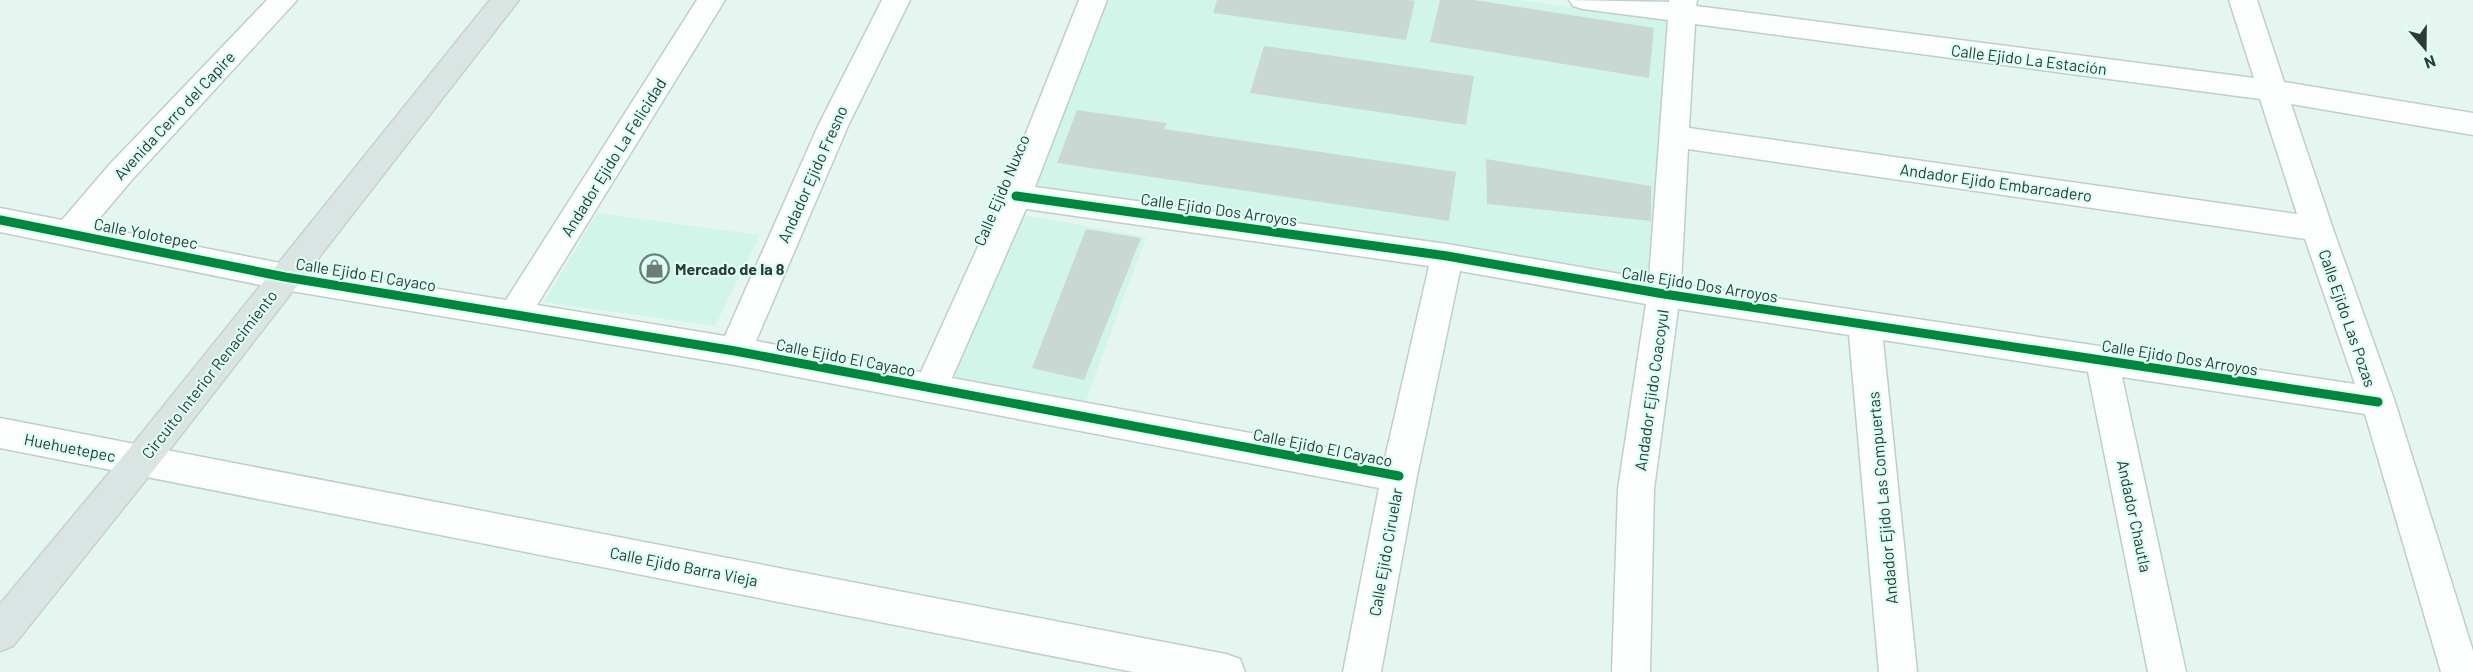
<svg xmlns="http://www.w3.org/2000/svg" width="2473" height="672" font-family="Barlow,sans-serif">
<style>
.built{fill:#d2f5e9}
.building{fill:#c9d8d2}
.lines{fill:none;stroke-linecap:round;stroke-linejoin:round}
.minor-casing{stroke:#bfcec9;stroke-width:3}
.major-casing{stroke:#c7d1cd;stroke-width:3}
.minor{fill:#fbfefd;fill-rule:evenodd}
.major{fill:#dae4e2;fill-rule:evenodd}
.cycleway-casing{stroke:#ddfef2;stroke-width:13}
.cycleway{stroke:#00873e;stroke-width:9}
.labels{text-anchor:middle;dominant-baseline:central;stroke-width:4.5;stroke-linejoin:round;paint-order:stroke}
.street-label{font-size:16px;fill:#2b3b35;stroke:#ddfef2}
.poi-label{font-size:16px;font-weight:bold;fill:#2b3b35;stroke:#ddfef2;text-anchor:start}
</style>
<rect width="100%" height="100%" fill="#e5f6f0"/>
<path class="built" d="M1104 0H1520L1670 21 1656 283 1031 189Z
M597 213 760 235 715 326 544 302Z
M1024 215 1146 237 1084 406 952 380Z"/>
<path class="building" d="M1217 0H1410L1415 1 1406 40 1213 13Z
M1440 0H1474L1654 28 1649 78 1430 42Z
M1264 46 1474 76 1466 125 1250 93Z
M1077 110 1167 123 1164 129 1456 172 1449 221 1057 163Z
M1486 159 1651 186V221L1487 204Z
M1086 229 1141 238 1084 380 1032 368Z"/>
<g class="lines">
<defs>
<path id="minor" d="M267 0H297L131 181 93 226 285 264 506 300 697 0H725L537 305 725 336 818 126 882 0H910L848 126 756 341 921 372 1001 196 1079 0H1107L1035 187 1447 244 1649 279 1668 20 1583 9 1573 6 1569 0 1669 2V0H1697L1696 6 2254 78 2229 0H2257L2284 82 2473 113V135L2291 104 2333 229 2395 402 2473 651V672H2441L2365 414 2122 377 2186 672H2148L2088 372 1883 340 1917 672H1879L1849 335 1678 309 1654 489 1650 672H1612L1618 489 1646 304 1460 271 1417 476 1381 672H1343L1379 488 735 365 285 290 0 232V208L62 220 109 165ZM1695 24 2260 99 2297 214 1689 128ZM1688 149 2305 239 2355 384 1681 284ZM1026 209 1429 266 1385 458 952 378Z
M0 418 1226 654 1240 659 1245 672H1133L0 448Z"/>
<path id="major" d="M490 0H519L153 471 13 646 0 651V604L129 449Z"/>
</defs>
<use href="#minor" class="minor-casing"/>
<use href="#major" class="major-casing"/>
<use href="#minor" class="minor"/>
<use href="#major" class="major"/>
<defs>
<path id="cycleway" d="M1016 196 1447 256 1664 294 2378 402
M0 220 285 277 735 351 1399 476"/>
</defs>
<use href="#cycleway" class="cycleway-casing"/>
<use href="#cycleway" class="cycleway"/>
</g>
<defs>
<symbol id="shop-ring" viewBox="-11 -11 22 22"><circle r="9.5" fill="#ddfef2" stroke="#6c7c76" stroke-width="1.5"/><path d="M-5-2.5h2.3a2.7 3.5 0 0 1 5.4 0H5L5.5 6h-11ZM-1.5-2.5h3a1.5 2.3 0 0 0-3 0Z" fill="#6c7c76"/></symbol>
</defs>
<g fill-rule="evenodd">
<use href="#shop-ring" x="638" y="252" width="33" height="33"/>
</g>
<g class="labels">
<g class="street-label">
<text transform="translate(2029 59) rotate(7)">Calle Ejido La Estación</text>
<text transform="translate(174 115) rotate(-47)">Avenida Cerro del Capire</text>
<text transform="translate(613 157) rotate(-58)">Andador Ejido La Felicidad</text>
<text transform="translate(812 174) rotate(-66)">Andador Ejido Fresno</text>
<text transform="translate(1996 182) rotate(8)">Andador Ejido Embarcadero</text>
<text transform="translate(1001 190) rotate(-67)">Calle Ejido Nuxco</text>
<text transform="translate(1219 209) rotate(8)">Calle Ejido Dos Arroyos</text>
<text transform="translate(146 233) rotate(11)">Calle Yolotepec</text>
<text transform="translate(366 274) rotate(9)">Calle Ejido El Cayaco</text>
<text transform="translate(1700 284) rotate(9)">Calle Ejido Dos Arroyos</text>
<text transform="translate(2348 318) rotate(71)">Calle Ejido Las Pozas</text>
<text transform="translate(846 357) rotate(11)">Calle Ejido El Cayaco</text>
<text transform="translate(2180 357) rotate(9)">Calle Ejido Dos Arroyos</text>
<text transform="translate(209 374) rotate(-52)">Circuito Interior Renacimiento</text>
<text transform="translate(1651 390) rotate(-82)">Andador Ejido Coacoyul</text>
<text transform="translate(70 447) rotate(11)">Huehuetepec</text>
<text transform="translate(1323 447) rotate(11)">Calle Ejido El Cayaco</text>
<text transform="translate(1882 498) rotate(-95)">Andador Ejido Las Compuertas</text>
<text transform="translate(2135 516) rotate(78)">Andador Chautla</text>
<text transform="translate(1385 552) rotate(-80)">Calle Ejido Ciruelar</text>
<text transform="translate(684 566) rotate(11)">Calle Ejido Barra Vieja</text>
</g>
<g class="poi-label">
<text x="675" y="268">Mercado de la 8</text>
</g>
</g>
<g transform="translate(2425 48) rotate(160)" stroke="#ddfef2" stroke-width="4.5" paint-order="stroke">
<path d="M0-4.5L10 22L0 15L-10 22Z" fill="#2b3b35"/>
<text y="-9" font-size="16" font-weight="bold" text-anchor="middle" fill="#2b3b35">N</text>
</g>
</svg>
